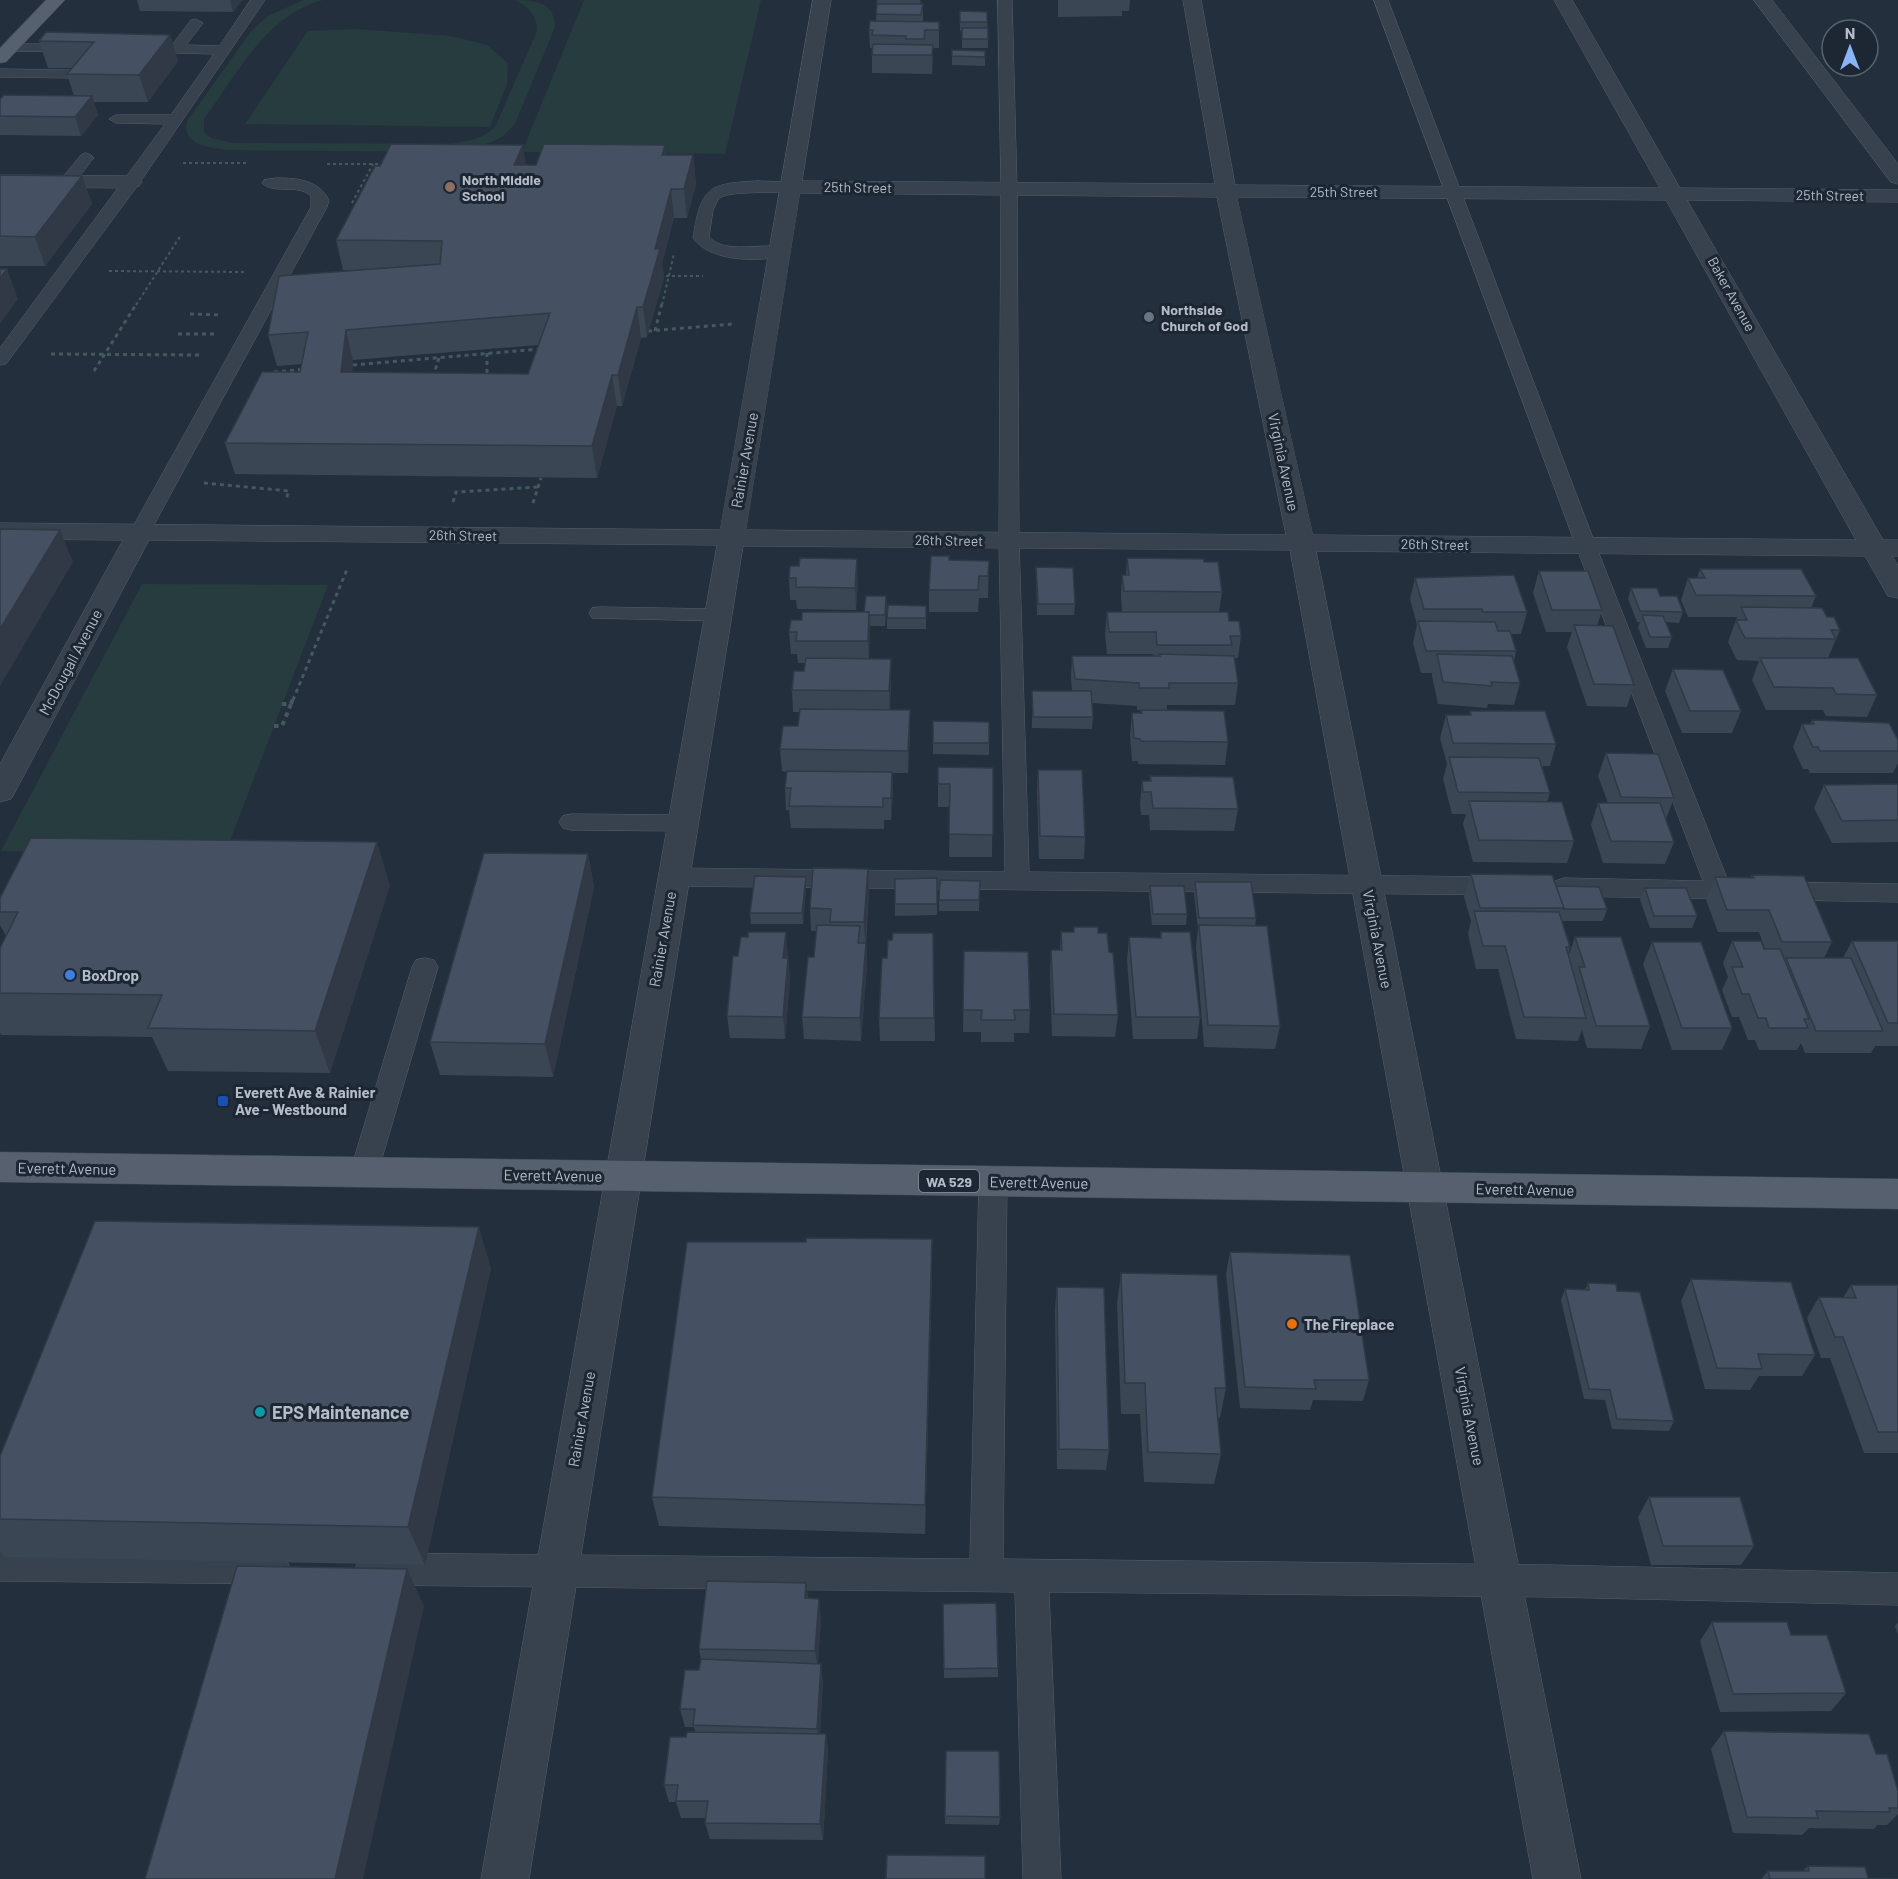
<svg xmlns="http://www.w3.org/2000/svg" width="1898" height="1879" font-family="Barlow,sans-serif">
<style>
.green{fill:#263c3f}
.lines{fill:none;stroke-linecap:round;stroke-linejoin:round}
.lane-casing{stroke:#565f6c;stroke-width:1}
.street-casing{stroke:#565f6c;stroke-width:1}
.primary-casing{stroke:#414a57;stroke-width:1}
.path-far2{stroke:#44595c;stroke-width:2;stroke-dasharray:3 3;stroke-linecap:butt}
.path-far1{stroke:#44595c;stroke-width:3;stroke-dasharray:4 4;stroke-linecap:butt}
.path{stroke:#44595c;stroke-width:4;stroke-dasharray:4.5 4.5;stroke-linecap:butt}
.lane{fill:#38414e;fill-rule:evenodd}
.street{fill:#38414e;fill-rule:evenodd}
.primary{fill:#56606e;fill-rule:evenodd}
.wall{fill:#3b4654;fill-rule:evenodd}
.shaded-wall{fill:#303945}
.building{fill:#455162;stroke:#303945;stroke-width:1.5;fill-rule:evenodd}
.education-dot{fill:#8d6e63;stroke:#1d2633;stroke-width:2}
.worship-dot{fill:#6b7280;stroke:#1d2633;stroke-width:2}
.shop-dot{fill:#3f7fe0;stroke:#1d2633;stroke-width:2}
.transit-dot{fill:#1a4fb4;stroke:#1d2633;stroke-width:2}
.food-dot{fill:#e8710a;stroke:#1d2633;stroke-width:2}
.culture-dot{fill:#0f9aa8;stroke:#1d2633;stroke-width:2}
.labels{text-anchor:middle;dominant-baseline:central;stroke-width:6;stroke-linejoin:round;paint-order:stroke}
.far-poi-label{font-size:14px;font-weight:bold;fill:#b4bcc9;stroke:#1d2633;text-anchor:start}
.far-street-label{font-size:14px;fill:#b4bcc9;stroke:#1d2633}
.shield{fill:#1d2633;stroke:#878f9c;stroke-width:1.5}
.shield-label{font-size:14px;font-weight:bold;fill:#b4bcc9}
.street-label{font-size:15px;fill:#b4bcc9;stroke:#1d2633}
.poi-label{font-size:15px;font-weight:bold;fill:#b4bcc9;stroke:#1d2633;text-anchor:start}
.near-poi-label{font-size:18px;font-weight:bold;fill:#b4bcc9;stroke:#1d2633;text-anchor:start}
</style>
<rect width="100%" height="100%" fill="#242f3e"/>
<path class="green" d="M303 0H323C266 15 237 74 204 119V132L211 138 233 143 448 144C464 142 486 139 496 125L537 31C537 15 529 7 515 0 535 0 555 2 555 27L515 124 502 137 489 143 442 152 228 150C210 148 181 145 187 121L252 30 268 16Z
M584 0H761L725 154 522 152Z
M356 29 451 36 487 45 508 63 507 84 490 127 245 124 308 31Z
M142 584 328 585 225 854 1 851Z"/>
<g class="lines">
<defs>
<path id="lane" d="M251 0H265L138 185 6 364 0 365V348L165 124 116 123 109 119 116 115H171L214 54 176 53 171 52 169 49 191 20 196 19 203 23 186 45 219 46Z
M998 0H1012L1017 189 1019 540 1029 872 1501 877 1510 880 1513 886 1510 892 1501 895 673 886 664 883 661 877 664 871 673 868 1005 872 999 540 1001 189Z
M1374 0H1388L1596 546 1728 881 1898 884V902L1564 896 1555 893 1552 887 1555 881 1564 878 1703 881 1576 546Z
M10 44H75L82 48 75 52 5 51V45Z
M0 69 73 70 80 74 73 78 0 77Z
M86 153 91 155 94 158 91 161 74 184H62L60 181 62 178 81 155Z
M277 178C298 178 318 180 329 200L327 207 150 532 147 536H133L130 532 311 207V196C297 183 274 195 262 183L264 180Z
M758 181 790 182 798 187C789 197 738 188 719 198L713 210 709 237C729 258 775 237 787 252L785 256C758 262 710 262 693 238 701 188 707 183 758 181Z
M600 607 718 609 726 610 729 615 726 620 718 621 592 618 589 613 592 608Z
M571 814 682 815 690 817 694 823 690 829 682 831 571 830 563 828 559 822 563 816Z
M425 958 434 960 438 967 378 1172 374 1180 364 1183 354 1180 350 1172 412 967 416 960Z
M993 1169 1003 1173 1007 1181 1003 1559 1550 1565 1898 1573V1605L1550 1597 1049 1592 1061 1879H1023L1015 1592 372 1585 360 1580 355 1569 360 1558 372 1553 970 1559 979 1181 983 1173Z
M0 1549 273 1552 285 1557 290 1568 285 1579 273 1584 0 1581Z"/>
<path id="street" d="M813 0H831L802 181 1215 184 1183 0H1201L1235 185 1660 188 1554 0H1572L1680 188 1898 190V202L1687 200 1883 540H1898V556H1892L1898 566V598L1888 596 1865 556 1316 551 1581 1879H1533L1290 550 743 546 529 1879H481L717 545 149 540 15 792 11 799 0 802V764L123 540 0 539V523L720 530ZM800 193 1217 197 1286 535 746 530ZM1237 197 1666 200 1856 540 1313 535Z
M1754 0H1772L1898 164V184L1891 182Z
M0 175 132 176 139 178 142 182 139 186 132 188 0 187Z"/>
<path id="primary" d="M46 0H65L6 62 0 63V48Z
M0 1152 1898 1179V1209L0 1182Z"/>
</defs>
<use href="#lane" class="lane-casing"/>
<use href="#street" class="street-casing"/>
<use href="#primary" class="primary-casing"/>
<path class="path-far2" d="M183 163H248
M327 164H386
M352 203 373 164
M109 271 246 272
M660 276H703
M136 305 181 235
M662 305 674 254"/>
<path class="path-far1" d="M190 314 222 315
M648 331 733 324
M655 331 662 303
M178 334H214
M487 353V377
M51 354 201 355
M353 365 540 349
M94 371 137 303
M274 372 306 369
M433 377 439 358
M204 483 289 491 285 501
M453 502 456 492 538 487
M533 503 541 478
M293 700 348 567"/>
<path class="path" d="M282 704H291L293 698
M274 726H282L291 704"/>
<use href="#lane" class="lane"/>
<use href="#street" class="street"/>
<use href="#primary" class="primary"/>
</g>
<path class="wall" d="M137 0H242L233 12 140 11Z
M877 0H920V4L921 0V4H923V22H939V48H933L932 74 872 73V55L873 48H870L869 30 876 21Z
M1058 0H1130L1129 11H1122V16L1058 17Z
M960 11 987 12 988 48H962V31H960Z
M170 35 178 61 148 102H94L98 115 81 136 0 135V99L74 96 67 74 72 68H48L39 41Z
M985 51V66L952 65V56Z
M666 155H693L696 184 687 218H674L662 264 664 278 647 337 641 338 622 406H617L597 478 235 474 225 443 300 372 302 364 277 366 268 335 365 270H343L336 240 526 165H536ZM539 345 528 374 352 372 353 360Z
M0 175 82 176 92 204 45 266H0Z
M1127 558 1204 562 1222 592 1219 612 1229 621 1241 636 1238 658H1234L1238 683 1235 705H1167V710L1228 742 1225 765 1138 764V761H1132L1130 735 1132 713H1141V710H1137V706L1092 703 1093 717 1092 729 1032 728V691H1072L1071 678 1072 656H1154L1153 654H1107L1105 634 1107 612H1122L1121 596 1122 575H1126Z
M949 560 989 561 988 598H979L978 612H929V590Z
M1036 567 1075 604 1074 615H1037Z
M1700 569 1816 596 1811 608 1827 617 1840 630 1828 658 1877 695 1867 717 1826 716 1823 710H1766L1752 680 1759 661 1737 660 1728 642 1737 617H1688L1681 600 1688 578H1697Z
M1539 571 1602 610 1597 626 1634 685 1627 707 1587 706 1567 647 1572 632H1546L1533 593Z
M789 578 858 581 856 610 797 609 796 600H790Z
M1415 578 1527 612 1521 634H1511L1516 651 1514 661 1520 683 1514 705 1488 704 1487 708 1438 704 1432 676V673H1421L1413 643 1417 625 1410 599Z
M1631 588 1660 596 1683 612 1679 623 1666 622 1672 637 1668 648H1646L1638 627 1640 622H1637L1628 599Z
M886 596 887 607 885 626H870L869 659H891V681L890 710H910V732L908 773H892L893 794 891 820H884V829L791 828 789 810H786L785 788 787 772 782 771 780 749 798 726 799 712H793L792 690 804 671 805 663H798L797 654H791L789 632 802 620 864 612Z
M926 617V629H887V618Z
M1673 669 1741 711 1732 733H1682L1665 691Z
M1470 711 1556 744 1550 766H1542L1550 793 1547 802 1574 841 1567 863 1473 862 1463 824 1466 814H1452L1443 779 1447 764 1440 738 1446 715H1469Z
M1812 720 1898 740V763L1893 773H1810L1808 769H1803L1793 747 1802 724H1810Z
M933 721 989 722V755L933 754Z
M1606 753 1674 798 1666 819 1674 842 1665 864 1603 863 1591 825 1598 803H1608L1598 776Z
M993 768 992 857H949L950 807H938V784Z
M1038 770 1085 837 1084 859H1039L1037 792Z
M1150 776 1238 809 1234 831 1150 830 1149 815H1141L1140 804 1142 781H1149Z
M1898 784V842L1832 843 1814 808 1824 785Z
M588 854 594 887 553 1077 440 1075 430 1042Z
M868 869 869 891 866 943 867 965 861 1041 804 1039 802 1017 814 957 817 931H811L810 908Z
M1471 874 1556 886 1607 909 1603 921H1562L1570 947 1568 955V957L1575 937 1650 1026 1641 1049 1587 1048 1582 1030 1578 1041 1516 1039 1498 969H1476L1468 934 1471 921 1464 897Z
M1752 875 1832 942 1824 958H1843L1852 941H1898V1046H1876V1045L1871 1053H1805L1801 1043 1797 1050H1759L1755 1040H1748L1739 1017H1732L1722 990 1728 977 1723 963 1732 941 1765 949 1759 932H1718L1706 900 1715 877 1751 878Z
M937 878V915L895 916V879Z
M980 881 979 911H939V900Z
M1195 882 1256 918 1255 926 1280 1026 1275 1049 1204 1047 1196 947 1198 929 1194 893Z
M390 885 330 1073 168 1071 152 1037 1 1035 0 1033V948L6 936 0 925V898Z
M1150 886 1187 914 1186 925H1152L1149 897Z
M806 888 803 924H751L750 913Z
M1645 888 1697 916 1692 928H1650L1640 900Z
M1074 927 1098 933 1109 952 1118 1015 1115 1037 1052 1036 1050 973 1051 950H1060L1061 932H1073Z
M1161 932 1200 1017 1197 1039H1133L1127 960 1129 937 1160 938Z
M933 933 935 1041H880L879 1018 887 958 892 940Z
M1652 942 1732 1028 1722 1050H1672L1643 964Z
M964 951 1030 1010 1029 1033H1014V1042H981V1032H963Z
M788 955 790 980 785 1039 730 1038 727 1016Z
M806 1242 932 1271 925 1534 659 1526 652 1497Z
M1230 1252 1369 1380 1363 1401 1313 1400 1310 1410 1240 1408 1226 1274Z
M491 1268 425 1565 4 1557 0 1551V1456Z
M1121 1273 1226 1388 1220 1418H1218L1221 1454 1214 1484 1144 1482 1140 1414H1121L1117 1304Z
M1691 1279 1815 1355 1802 1376H1759L1750 1390 1705 1389 1681 1301Z
M1588 1283 1617 1291 1674 1421 1669 1431 1612 1429 1605 1400 1584 1399 1561 1300 1565 1289 1585 1290Z
M1851 1285H1898V1453H1864L1830 1358H1821L1807 1318 1819 1297 1843 1298Z
M1057 1287 1109 1450 1106 1470 1057 1469 1055 1308Z
M1649 1497 1754 1546 1741 1565H1651L1638 1517Z
M806 1583 808 1598 821 1618 818 1664 823 1682 820 1734H826L828 1752 823 1840 710 1839 705 1823 706 1818H681L676 1802H669L664 1785 686 1737 695 1732 694 1727H685L680 1709 699 1670 701 1659 699 1649Z
M943 1604 998 1668V1677L944 1678Z
M1712 1622 1791 1635 1846 1693 1831 1711 1720 1712 1700 1641Z
M1898 1622V1635L1895 1626Z
M1724 1731 1876 1754 1898 1791V1814L1887 1825H1877L1874 1829 1809 1828 1802 1835 1733 1833 1711 1749Z
M946 1751 1000 1817 999 1825 945 1824Z
M1808 1866 1868 1878 1898 1879H1761L1768 1871H1803Z"/>
<path class="shaded-wall" d="M230 0H242L233 12Z
M170 35 178 61 148 102 139 75Z
M933 45V63L932 74V55Z
M92 96 98 115 81 136 75 117Z
M523 145 527 173 514 165Z
M665 145 668 173 662 155Z
M693 155 696 184 687 218 684 189Z
M82 176 92 204 45 266 35 237Z
M671 189 674 218 662 264 664 278 647 337 643 307 655 249Z
M7 269 18 299 0 324V278Z
M637 307 641 338 622 406 618 375Z
M346 330 353 360 349 403 341 372Z
M612 375 617 406 597 478 592 446Z
M60 530 73 562 0 686V629Z
M857 559 858 581 856 610 855 588Z
M886 596 887 607 885 626V615Z
M869 612 870 634 869 663 868 641Z
M891 659V681L889 713V691Z
M910 710V732L908 773V751Z
M892 772 893 794 891 820V798Z
M377 842 390 885 330 1073 315 1031Z
M588 854 594 887 553 1077 545 1044Z
M868 869 869 891 865 945 864 922Z
M806 877V888L803 924 802 913Z
M786 932 788 955 785 980 783 958Z
M866 943 867 965 861 1041 860 1018Z
M788 958 790 980 785 1039 783 1017Z
M479 1227 491 1268 425 1565 408 1527Z
M932 1239V1271L925 1534V1505Z
M407 1569 424 1606 363 1879H335Z
M806 1583 809 1602 805 1598Z
M819 1599 821 1618 818 1670 815 1651Z
M821 1664 823 1682 819 1746 817 1729Z
M826 1734 828 1752 823 1840 820 1824Z"/>
<path class="building" d="M877 4H923L921 15 876 14Z
M960 11 987 12V22H960Z
M870 21 939 22V30H925L924 39H906V36L872 35 873 30H869Z
M962 28H988V39H962Z
M46 32 170 35 139 75 67 74 94 42 39 41Z
M873 44 933 45 932 55H872Z
M952 50 985 51V57L952 56Z
M4 95 92 96 75 117 0 116V99Z
M391 144 523 145 514 165H536L544 144 665 145 662 155H693L684 189H671L655 249H660L643 307H637L618 375H612L592 446 225 443 262 372H300L308 332 268 335 279 276 440 264 442 241 336 240 375 166H380ZM550 313 528 374 341 372 346 330Z
M0 175 82 176 35 237 0 236Z
M0 269H7L0 278Z
M0 529 60 530 0 629Z
M931 556H949V560L989 561 988 576H979L978 590H929Z
M800 558 857 559 855 588 796 587V578H789L790 566H799Z
M1127 558 1204 559V562H1218L1222 592 1124 591 1122 575H1129Z
M1036 567 1073 568 1075 604H1038Z
M1700 569H1801L1816 596 1696 595 1688 578H1705Z
M1539 571H1588L1602 610H1552Z
M1514 575 1527 612H1483L1482 609H1424L1415 578Z
M1631 588H1657L1660 596H1677L1683 612 1640 611Z
M866 596H886L885 615H869V612H864Z
M888 605 926 606V618H887Z
M1741 607 1822 608 1827 617H1834L1840 630H1831L1836 639 1745 638 1736 620H1747Z
M802 612H869L868 641H796L797 632H789L791 620H802Z
M1107 612H1228L1229 621H1239L1241 636H1230L1232 645H1157L1156 632H1109Z
M1642 615 1663 616 1672 637H1650Z
M1418 621 1495 622 1498 631H1510L1516 651H1426Z
M1574 625 1613 626 1634 685 1594 684Z
M1159 654 1234 656 1238 683H1169V688H1139V683L1075 679 1072 656H1160Z
M1437 654 1512 656 1520 683 1491 682 1492 686 1443 682Z
M806 658 891 659 889 691 792 690 794 671H804Z
M1760 658H1858L1877 695 1836 694 1833 688 1774 687Z
M1673 669 1723 670 1741 711H1690Z
M1032 691H1091L1093 717H1033Z
M800 709 910 710 908 751 780 749 783 726H798Z
M1141 710 1224 711 1228 742 1141 741 1140 739 1134 738 1132 713H1142Z
M1470 711H1545L1556 744 1453 743 1446 715H1471Z
M1812 720 1889 723 1898 740V751H1820L1818 747H1813L1802 724H1814Z
M933 721 989 722V743H933Z
M1606 753 1658 754 1674 798 1621 797Z
M1449 757 1539 758 1550 793 1458 792Z
M938 767 993 768V835L949 834 950 784H938Z
M1038 770H1082L1085 837 1040 836Z
M787 771 892 772 891 798H883V807L789 806 791 788H785Z
M1150 776 1233 777 1238 809 1153 808 1151 792H1143L1142 781H1151Z
M1898 784V820L1842 821 1824 785Z
M1469 801 1562 802 1574 841 1479 840Z
M1598 803H1660L1674 842 1611 841Z
M31 838 377 842 315 1031 148 1028 162 995 0 993V948L18 912H0V898Z
M484 853 588 854 545 1044 430 1042Z
M813 868 868 869 864 922H830L831 909 810 908Z
M1471 874 1552 875 1564 908H1480Z
M1752 875 1804 876 1832 942H1782L1769 910H1727L1715 877 1754 878Z
M755 876 806 877 802 913H750Z
M937 878V904H895V879Z
M940 880 980 881 979 900H939Z
M1195 882H1251L1256 918H1199Z
M1150 886H1184L1187 914H1153Z
M1556 886 1599 887 1607 909H1563L1564 908Z
M1645 888H1686L1697 916H1654Z
M1474 911 1559 912 1570 947H1566L1586 1018 1524 1017 1505 946H1483Z
M817 925 860 926 858 943H866L860 1018 802 1017 808 957H814Z
M1199 925 1267 926 1280 1026 1208 1025Z
M1074 927H1098V933H1107L1109 952 1113 953 1118 1015 1054 1014 1051 950H1062L1061 932H1074Z
M748 932H786L783 958H788L783 1017 727 1016 733 956H738L741 937H748Z
M1161 932H1190L1200 1017H1136L1129 937 1161 938Z
M893 933H933L934 1018H879L882 958H887L888 940H892Z
M1575 937H1621L1650 1026H1596L1579 967H1585Z
M1732 941H1761L1764 949H1780L1809 1019H1804L1808 1028H1769L1766 1018H1758L1749 994H1742L1732 967H1743Z
M1852 941H1898V1023H1888Z
M1652 942H1701L1732 1028H1682Z
M964 951 1028 952 1030 1010H1014L1015 1020H981L982 1010H963Z
M1786 958H1851L1883 1031H1816Z
M95 1221 479 1227 408 1527 0 1519V1456Z
M806 1238 932 1239 925 1505 652 1497 687 1242H806Z
M1230 1252 1350 1255 1369 1380H1314L1316 1389 1245 1387Z
M1121 1273 1217 1275 1226 1388H1215L1221 1454 1148 1452 1145 1383H1125Z
M1691 1279 1791 1282 1815 1355 1758 1354 1762 1369 1717 1368Z
M1588 1283 1616 1284 1617 1291 1640 1292 1674 1421 1617 1419 1610 1390 1589 1389 1565 1289 1589 1290Z
M1851 1285H1898V1432H1878L1843 1337H1835L1819 1297 1856 1298Z
M1057 1287 1104 1288 1109 1450 1059 1449Z
M1649 1497H1740L1754 1546H1663Z
M237 1566 407 1569 335 1879H145Z
M707 1581 806 1583 805 1598 819 1599 815 1651 699 1649Z
M996 1603 998 1668 944 1669 943 1604Z
M1712 1622H1787L1791 1635H1827L1846 1693 1733 1694Z
M701 1659 821 1664 817 1729 693 1725 695 1709H680L685 1670H699Z
M1724 1731 1869 1734 1876 1754H1887L1898 1791V1808H1889L1890 1812 1816 1811 1818 1818 1747 1817Z
M687 1732 826 1734 820 1824 705 1823 708 1801H676L678 1785H664L670 1737H686Z
M946 1751H999L1000 1817 945 1816Z
M887 1855 985 1856V1879H886Z
M1808 1866 1865 1867 1868 1878 1898 1879H1770L1768 1871H1809Z"/>
<circle class="education-dot" cx="450" cy="187" r="6"/>
<circle class="worship-dot" cx="1149" cy="317" r="6"/>
<circle class="shop-dot" cx="70" cy="975" r="6"/>
<rect class="transit-dot" x="217" y="1095" width="12" height="12" rx="3"/>
<circle class="food-dot" cx="1292" cy="1324" r="6"/>
<circle class="culture-dot" cx="260" cy="1412" r="6"/>
<g class="labels">
<g class="far-poi-label">
<text x="462" y="179">North Middle<tspan x="462" dy="16">School</tspan></text>
<text x="1161" y="309">Northside<tspan x="1161" dy="16">Church of God</tspan></text>
</g>
<g class="far-street-label">
<text transform="translate(858 187) rotate(1)">25th Street</text>
<text x="1344" y="191">25th Street</text>
<text transform="translate(1830 195) rotate(1)">25th Street</text>
<text transform="translate(1732 294) rotate(61)">Baker Avenue</text>
<text transform="translate(463 535) rotate(1)">26th Street</text>
<text transform="translate(949 540) rotate(1)">26th Street</text>
<text transform="translate(1435 544) rotate(1)">26th Street</text>
</g>
<rect class="shield" x="919" y="1170" width="60" height="22" rx="4.5"/>
<g class="shield-label">
<text x="949" y="1181">WA 529</text>
</g>
<g class="street-label">
<text transform="translate(744 460) rotate(-80)">Rainier Avenue</text>
<text transform="translate(1284 462) rotate(78)">Virginia Avenue</text>
<text transform="translate(70 662) rotate(-62)">McDougall Avenue</text>
<text transform="translate(662 939) rotate(-80)">Rainier Avenue</text>
<text transform="translate(1378 939) rotate(79)">Virginia Avenue</text>
<text transform="translate(67 1168) rotate(1)">Everett Avenue</text>
<text transform="translate(553 1175) rotate(1)">Everett Avenue</text>
<text transform="translate(1039 1182) rotate(1)">Everett Avenue</text>
<text transform="translate(1525 1189) rotate(1)">Everett Avenue</text>
<text transform="translate(1470 1416) rotate(79)">Virginia Avenue</text>
<text transform="translate(581 1419) rotate(-80)">Rainier Avenue</text>
</g>
<g class="poi-label">
<text x="82" y="975">BoxDrop</text>
<text x="235" y="1092">Everett Ave &amp; Rainier<tspan x="235" dy="17">Ave - Westbound</tspan></text>
<text x="1304" y="1324">The Fireplace</text>
</g>
<g class="near-poi-label">
<text x="272" y="1412">EPS Maintenance</text>
</g>
</g>
<g transform="translate(1850 48)"><circle r="28" fill="#1d2633" stroke="#59626f" stroke-width="1.5"/>
<path d="M0-4.5L10 22L0 15L-10 22Z" fill="#8ab4f8"/>
<text y="-9" font-size="16" font-weight="bold" text-anchor="middle" fill="#b4bcc9">N</text>
</g>
</svg>
